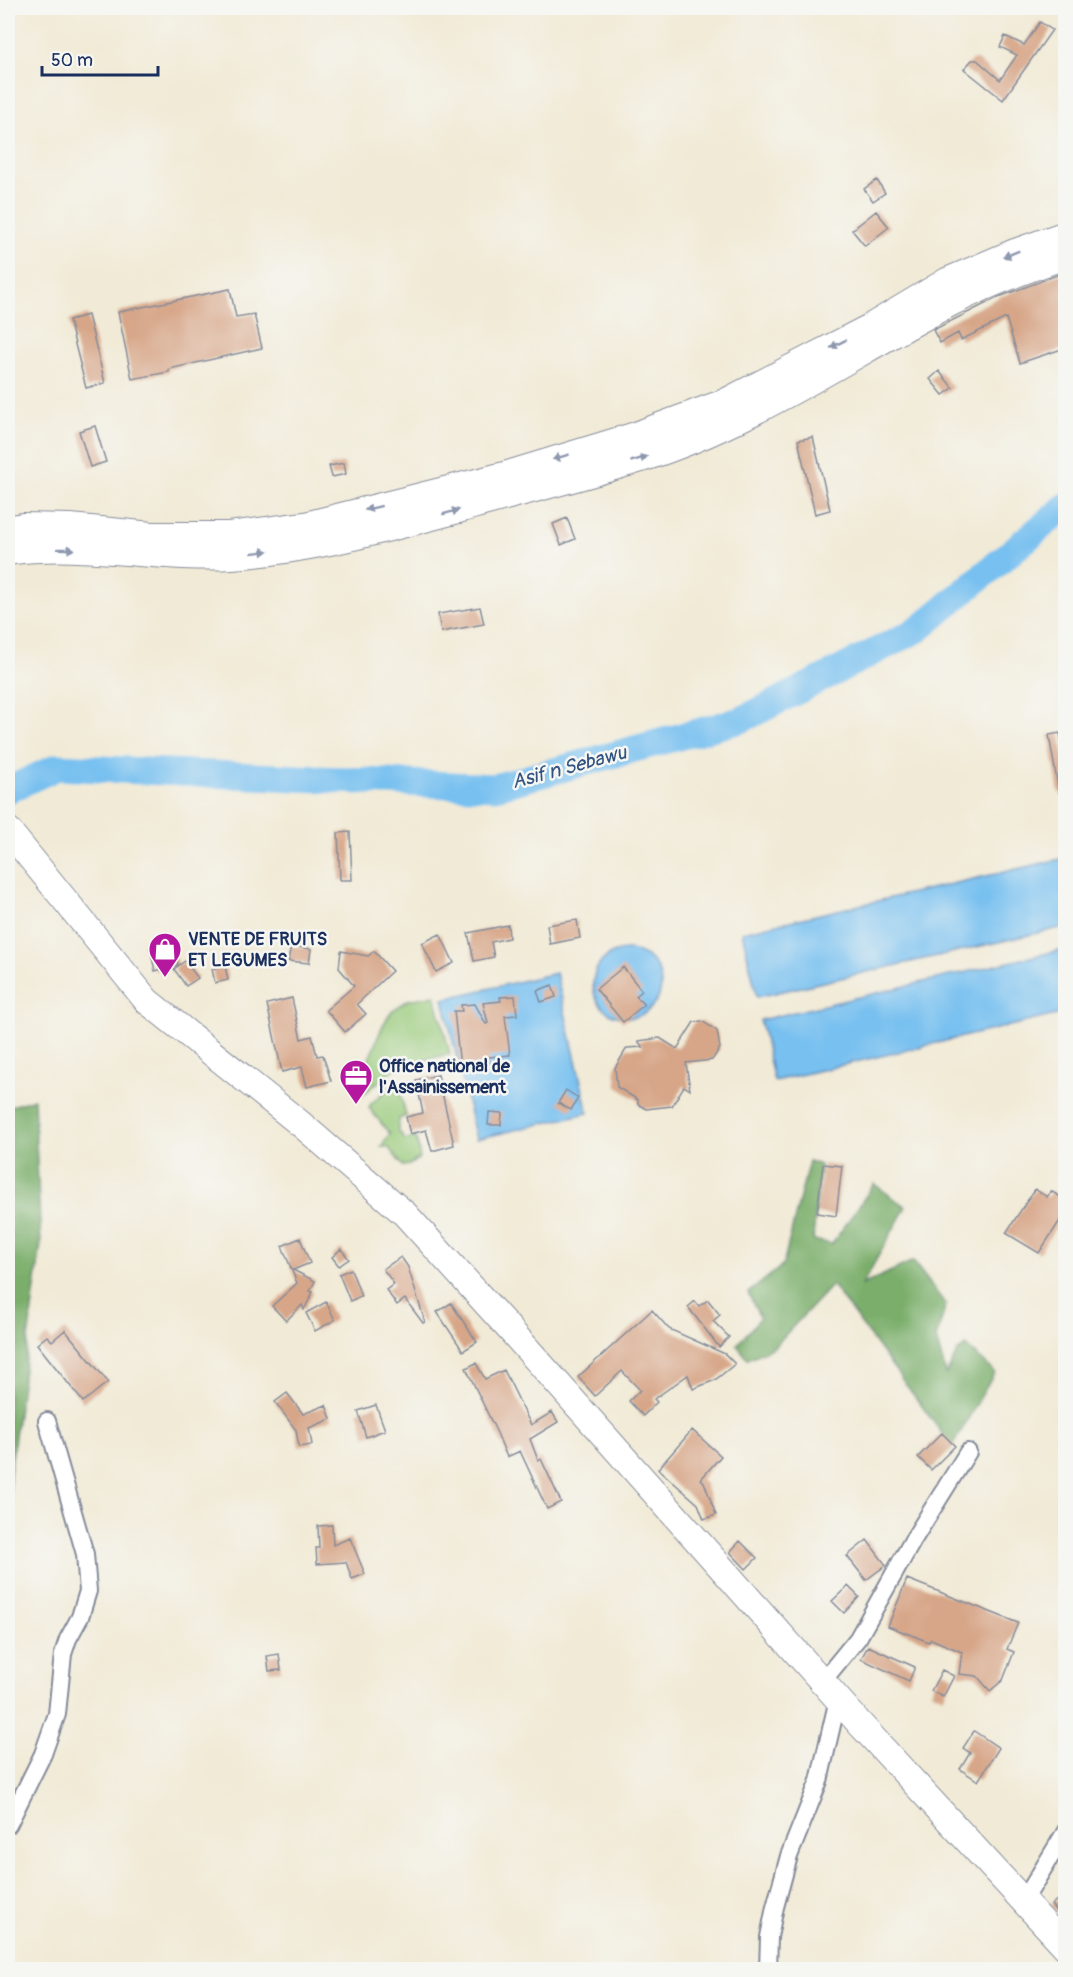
<svg xmlns="http://www.w3.org/2000/svg" width="1073" height="1977" font-family="Pangolin,sans-serif">
<style>
.green{fill:#99ca7a;stroke:#5a7c6c;stroke-width:1.5}
.forest{fill:#7aae6a;stroke:#4a6e64;stroke-width:1.5}
.water{fill:#77c0f0;stroke:#4978a7;stroke-width:1.5}
.lines{fill:none;stroke-linecap:round;stroke-linejoin:round}
.river{stroke:#77c0f0;stroke-width:27}
.building{fill:#d7a688}
.minor-casing{stroke:#868c9a;stroke-width:20}
.primary-casing{stroke:#868c9a;stroke-width:28}
.minor{stroke:#fff;stroke-width:16}
.primary{stroke:#fff;stroke-width:26}
.oneway{fill:#8d97ae}
.labels{text-anchor:middle;dominant-baseline:central;stroke-width:5;stroke-linejoin:round;paint-order:stroke}
.poi-label{font-size:18px;font-weight:bold;fill:#1b2f5e;stroke:#f6f6f2;text-anchor:start}
.water-label{font-size:20px;font-style:italic;fill:#325382;stroke:#f6f6f2}
</style>
<rect width="100%" height="100%" fill="#f6f6f2"/>
<filter id="ink" filterUnits="userSpaceOnUse"><feTurbulence type="fractalNoise" baseFrequency=".0167" numOctaves="2"/><feDisplacementMap in="SourceGraphic" scale="12" xChannelSelector="R" yChannelSelector="G"/><feConvolveMatrix kernelMatrix="1 2 1 2 8 2 1 2 1" color-interpolation-filters="sRGB"/></filter>
<filter id="wash" filterUnits="userSpaceOnUse"><feTurbulence type="fractalNoise" baseFrequency=".008" numOctaves="4" result="noise"/><feDisplacementMap in="SourceGraphic" scale="24" xChannelSelector="R" yChannelSelector="G"/><feGaussianBlur stdDeviation="1.35" result="paint"/><feColorMatrix in="noise" values="0 0 0 0 0 0 0 0 0 0 0 0 0 0 0 0 0 1.4 0 .05"/><feComposite in="paint" operator="in"/></filter>
<g filter="url(#wash)">
<rect width="100%" height="100%" fill="#f1ead6"/>
<path class="green" d="M435 995 450 1054 398 1066 361 1096 356 1090 383 1025 392 1011 408 1000Z
M393 1084 400 1090 406 1116 399 1119 398 1130 405 1140 416 1137 420 1158 409 1165 403 1166 388 1147H381L390 1134 369 1108 371 1104Z"/>
<path class="forest" d="M34 1099 41 1244 10 1473V1702L8 1706V1107Z
M809 1161 820 1165 813 1240 832 1244 874 1184 906 1207 862 1285 913 1261 946 1305 936 1338 946 1374 958 1351 966 1346 995 1372 952 1447 832 1285 774 1347 748 1359 737 1345 760 1318 748 1293 783 1265Z"/>
<path class="water" d="M1065 858V927L757 997 742 932Z
M1065 949V1013L774 1081 760 1020Z
M593 984a34 34 0 1 1 68 0a34 34 0 1 1-68 0Z
M556 973 588 1113 476 1139 443 999Z"/>
<g class="lines">
<path class="river" d="M8 790 57 767 495 787 741 720 919 629 1066 506"/>
</g>
<g id="blocks">
<path class="building" d="M1040 22 1052 30 1003 100 964 69 972 60H977L1000 80 1017 55 1000 47 1005 36 1024 45Z
M877 180 885 193 873 201 864 189Z
M876 211 889 227 865 246 852 230Z
M1065 272V348L1020 363 1006 318 961 340 958 333 940 343 933 330 999 297Z
M230 289 236 317 254 314 262 348 169 369V372L132 379 118 312Z
M88 315 105 383 86 388 69 320Z
M939 371 953 388 943 395 930 379Z
M95 426 106 462 90 467 79 431Z
M813 437 830 510 815 514 798 440Z
M344 463 346 474 332 477 329 466Z
M567 518 575 539 561 545 553 524Z
M480 607 484 624 441 632 438 614Z
M1060 733 1065 763V792L1059 793 1049 735Z
M350 832 352 880H340L338 833Z
M577 920 580 938 550 944 547 925Z
M508 925 509 938 491 942 494 957 474 961 468 933Z
M440 934 454 963 436 972 422 943Z
M173 943 178 965 155 971 150 948Z
M291 946 311 949 309 963 288 961Z
M341 951 368 956 374 951 392 971 357 1004 366 1014 345 1032 326 1010 354 986 339 968Z
M185 961 198 978 186 986 174 969Z
M225 966 228 980 215 983 212 969Z
M623 967 642 991 636 996 644 1005 623 1022 596 989Z
M552 985 556 997 541 1002 537 991Z
M515 996 517 1015 505 1016 510 1055 489 1057V1064L460 1067 454 1011H462L461 1005 475 1004 486 1024 488 1023 483 1003 501 1001 500 997Z
M292 998 301 1039 312 1036 317 1056 323 1055 331 1081 307 1087 302 1067 282 1072 267 1004Z
M702 1021 717 1031 720 1048 712 1060 686 1063 690 1090 684 1086 672 1106 646 1109 638 1104V1100L617 1087 615 1068 627 1048 643 1047 638 1041 660 1038 677 1049 694 1022Z
M438 1075 454 1145 432 1151 426 1130 410 1134 406 1117 423 1113 416 1080Z
M566 1090 578 1098 571 1110 558 1103Z
M489 1112 502 1113 501 1125H488Z
M823 1164 842 1166 836 1216 817 1213Z
M1035 1189 1047 1197 1051 1191 1065 1200V1213L1039 1253 1006 1233Z
M300 1238 310 1263 293 1270 315 1281 310 1291 313 1292 304 1310 302 1305 286 1321 272 1306 297 1283 282 1246Z
M341 1249 349 1259 339 1266 332 1257Z
M401 1257 408 1267 425 1322 423 1323 405 1299 397 1305 386 1290 394 1284 383 1269Z
M351 1269 361 1296 350 1301 339 1274Z
M708 1300 720 1315 713 1321 729 1337 719 1347 688 1307 695 1301 699 1306Z
M326 1302 335 1320 315 1331 306 1313Z
M451 1303 477 1342 463 1351 437 1312Z
M652 1310 669 1329 725 1354 735 1364 715 1380 693 1389 688 1375 654 1399 657 1402 643 1416 629 1401 640 1390 622 1371 595 1396 578 1377Z
M65 1330 108 1382 83 1402 37 1344 47 1336 52 1341Z
M476 1363 485 1379 504 1370 531 1425 552 1412 558 1422 530 1439 538 1460 541 1459 561 1502 547 1509 520 1451 507 1457 497 1433 466 1368Z
M287 1393 303 1414 326 1405 331 1419 309 1428 312 1445 299 1447 296 1430 275 1402Z
M376 1405 385 1430 366 1437 358 1411Z
M692 1430 721 1456 701 1479 704 1482 716 1515 704 1519 698 1504 658 1469Z
M942 1433 955 1446 931 1470 918 1457Z
M332 1525 333 1545 350 1538 365 1574 352 1579 346 1562 317 1564 316 1548H319L318 1526Z
M867 1540 886 1565 866 1580 847 1556Z
M740 1541 757 1558 746 1569 730 1552Z
M907 1579 1018 1623 1007 1649 1014 1652 1003 1680 990 1691 977 1676 959 1674 962 1652 931 1639 929 1642 888 1626Z
M848 1586 859 1597 844 1613 832 1601Z
M868 1646 915 1667 909 1681 861 1659Z
M279 1654 281 1670 269 1671 267 1656Z
M942 1670 954 1676 943 1697 931 1691Z
M974 1731 999 1748 978 1781 960 1769 970 1753 963 1748Z
M1065 1893V1922L1051 1905Z"/>
</g>
</g>
<g filter="url(#ink)">
<use href="#blocks" fill-opacity="0" stroke="#868c9a" stroke-width="1.5"/>
<g class="lines">
<defs>
<path id="minor" d="M822 1682 858 1638 913 1540 968 1452
M8 1825 43 1754 57 1714 63 1654 68 1639 80 1617 88 1591 85 1554 47 1421
M1023 1902 1066 1831
M768 1970 769 1937 775 1907 789 1856 819 1781 838 1699"/>
<path id="primary" d="M8 529 23 526 70 527 152 535H229L305 525 508 474 633 436 725 402 870 327 947 281 1015 252 1066 234
M8 552C81 541 157 560 232 556 310 551 387 529 462 509 522 492 582 477 641 459 750 425 850 355 951 303 988 284 1027 269 1066 256
M8 830 147 1001 302 1125 405 1214 505 1324 860 1724 1066 1947"/>
</defs>
<use href="#minor" class="minor-casing"/>
<use href="#primary" class="primary-casing"/>
<use href="#minor" class="minor"/>
<use href="#primary" class="primary"/>
</g>
<defs><path id="oneway-solid" d="M-6-.8H1V-3.2L6.5 0L1 3.2V.8H-6Z" transform="scale(1.5)"/></defs>
<g class="oneway">
<use href="#oneway-solid" transform="translate(1011 254) rotate(158)"/>
<use href="#oneway-solid" transform="translate(838 344) rotate(153)"/>
<use href="#oneway-solid" transform="translate(561 457) rotate(163)"/>
<use href="#oneway-solid" transform="translate(639 459) rotate(-17)"/>
<use href="#oneway-solid" transform="translate(373 508) rotate(166)"/>
<use href="#oneway-solid" transform="translate(451 512) rotate(-15)"/>
<use href="#oneway-solid" transform="translate(66 549) rotate(1)"/>
<use href="#oneway-solid" transform="translate(260 552) rotate(-7)"/>
</g>
</g>
<defs>
<symbol id="shop-pin" viewBox="-11 -11 22 30"><path d="M0 17L-7.5 6A9.5 9.5 0 1 1 7.5 6Z" fill="#b5179e" stroke="#f6f6f2"/><path d="M-5-2.5h2.3a2.7 3.5 0 0 1 5.4 0H5L5.5 6h-11ZM-1.5-2.5h3a1.5 2.3 0 0 0-3 0Z" fill="#fff"/></symbol>
<symbol id="office-pin" viewBox="-11 -11 22 30"><path d="M0 17L-7.5 6A9.5 9.5 0 1 1 7.5 6Z" fill="#b5179e" stroke="#f6f6f2"/><path d="M-6-3h4V-5.5h4V-3h4V5H-6ZM-1-4.5V-3h2v-1.5ZM-6 0V1H6V0Z" fill="#fff"/></symbol>
</defs>
<g fill-rule="evenodd">
<use href="#shop-pin" x="146" y="930" width="38" height="52"/>
<use href="#office-pin" x="337" y="1057" width="38" height="52"/>
</g>
<g class="labels">
<g class="poi-label">
<text x="188" y="939">VENTE DE FRUITS<tspan x="188" dy="21">ET LEGUMES</tspan></text>
<text x="379" y="1066">Office national de<tspan x="379" dy="21">l'Assainissement</tspan></text>
</g>
<g class="water-label">
<text transform="translate(569 767) rotate(-15)">Asif n Sebawu</text>
</g>
</g>
<rect width="1073" height="1977" fill="none" stroke="#f6f6f2" stroke-width="30"/>
<path d="M42 66v9h116v-9" fill="none" stroke="#1b2f5e" stroke-width="3"/>
<text x="51" y="66" font-size="18" fill="#1b2f5e" stroke="#f6f6f2" stroke-width="4.5" paint-order="stroke">50 m</text>
</svg>
